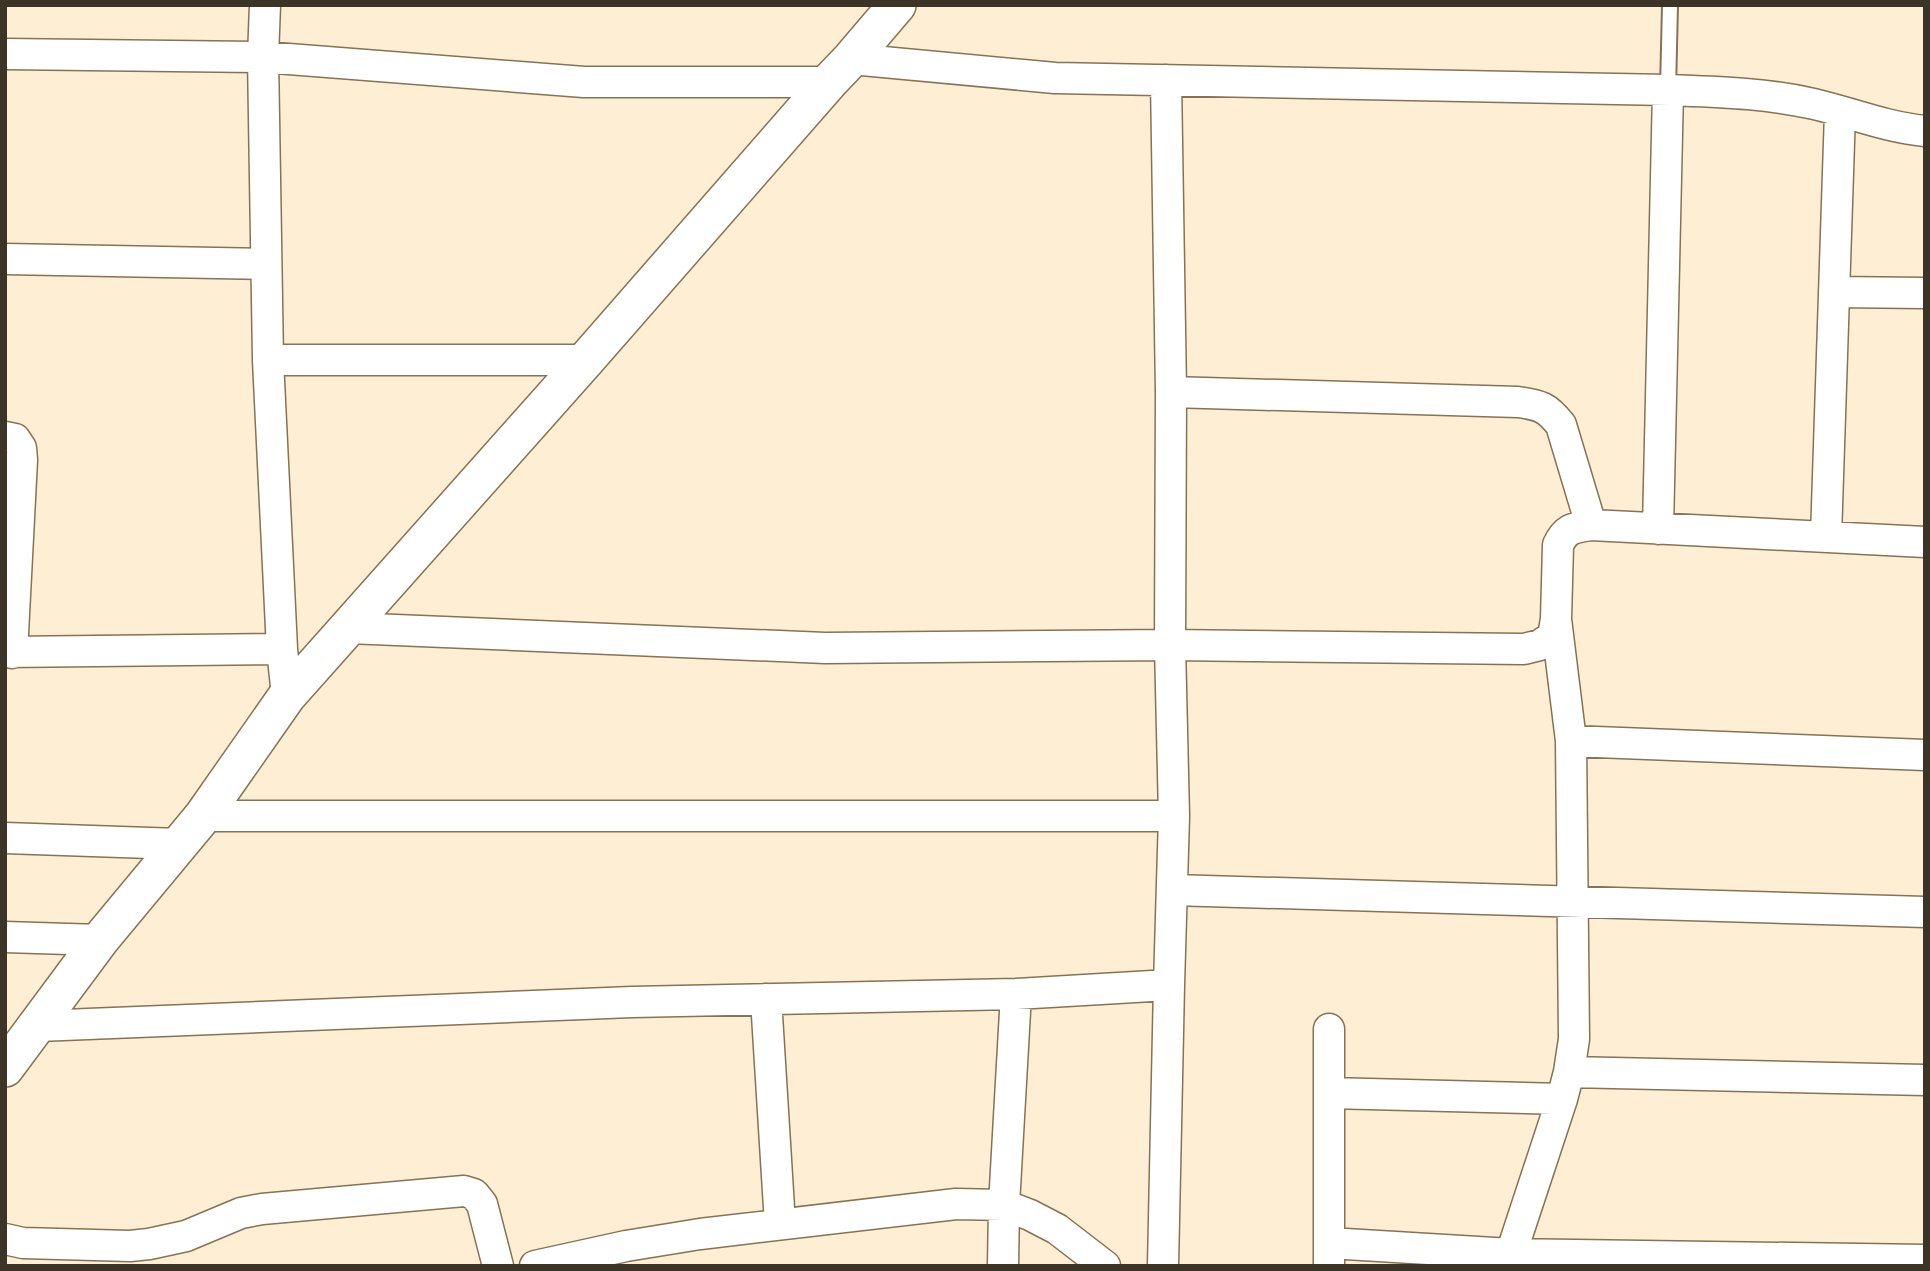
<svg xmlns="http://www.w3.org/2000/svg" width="1930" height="1271" font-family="'Nunito Sans',sans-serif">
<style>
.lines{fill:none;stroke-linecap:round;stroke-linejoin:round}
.service-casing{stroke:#847354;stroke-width:18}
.minor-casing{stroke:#847354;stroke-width:33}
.tertiary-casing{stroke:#847354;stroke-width:40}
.service{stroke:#fff;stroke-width:14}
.minor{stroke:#fff;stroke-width:30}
.tertiary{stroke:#fff;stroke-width:37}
</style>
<rect width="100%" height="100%" fill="#feeed3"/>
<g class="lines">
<defs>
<path id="service" d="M1668 90 1670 5"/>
<path id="minor" d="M265 5 263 57 268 360 282 649 287 696
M5 54 263 57 584 82H829
M851 59 1055 78 1668 90C1717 92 1766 93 1814 104 1852 113 1885 127 1925 131
M1166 80 1171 392
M5 259 266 264
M1834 292 1925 293
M268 360H586
M5 437 15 439 21 448 22 460 12 653
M1658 529 1668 90
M1826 537 1840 112
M1556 619 1571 741
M348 628 825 648 1170 645 1524 649 1540 645 1553 636 1556 619 1558 545C1566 528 1573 528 1591 525L1925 542
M5 652 282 649
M203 816H1174
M5 838 179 844
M1172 890 1925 912
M5 937 100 940
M766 999 780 1224
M38 1026 632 1002 1016 994 1169 985
M1329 1029V1266
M1569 1072 1925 1080
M1329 1093 1562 1099
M5 1239 23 1243 130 1246 149 1244 186 1236 241 1213 262 1209 464 1191 474 1194 482 1204 498 1266
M1329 1243 1511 1254 1925 1260
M535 1266 626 1246 700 1234 956 1204 1004 1205 1030 1215 1057 1229 1105 1266
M1003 1266 1004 1205 1016 994
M1163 1266 1169 985 1174 816 1170 645 1171 392 1518 402C1540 405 1547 407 1561 425L1591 525
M1507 1266 1562 1099 1569 1072 1574 1039 1571 741 1925 755"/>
<path id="tertiary" d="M5 1068 100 940 203 816 287 696 586 360 829 82 851 59 897 5"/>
</defs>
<use href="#service" class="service-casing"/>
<use href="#minor" class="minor-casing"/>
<use href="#tertiary" class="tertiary-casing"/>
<use href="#service" class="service"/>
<use href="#minor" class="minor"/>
<use href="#tertiary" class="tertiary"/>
</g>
<rect width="1930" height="1271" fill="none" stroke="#3c3427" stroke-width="14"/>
</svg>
